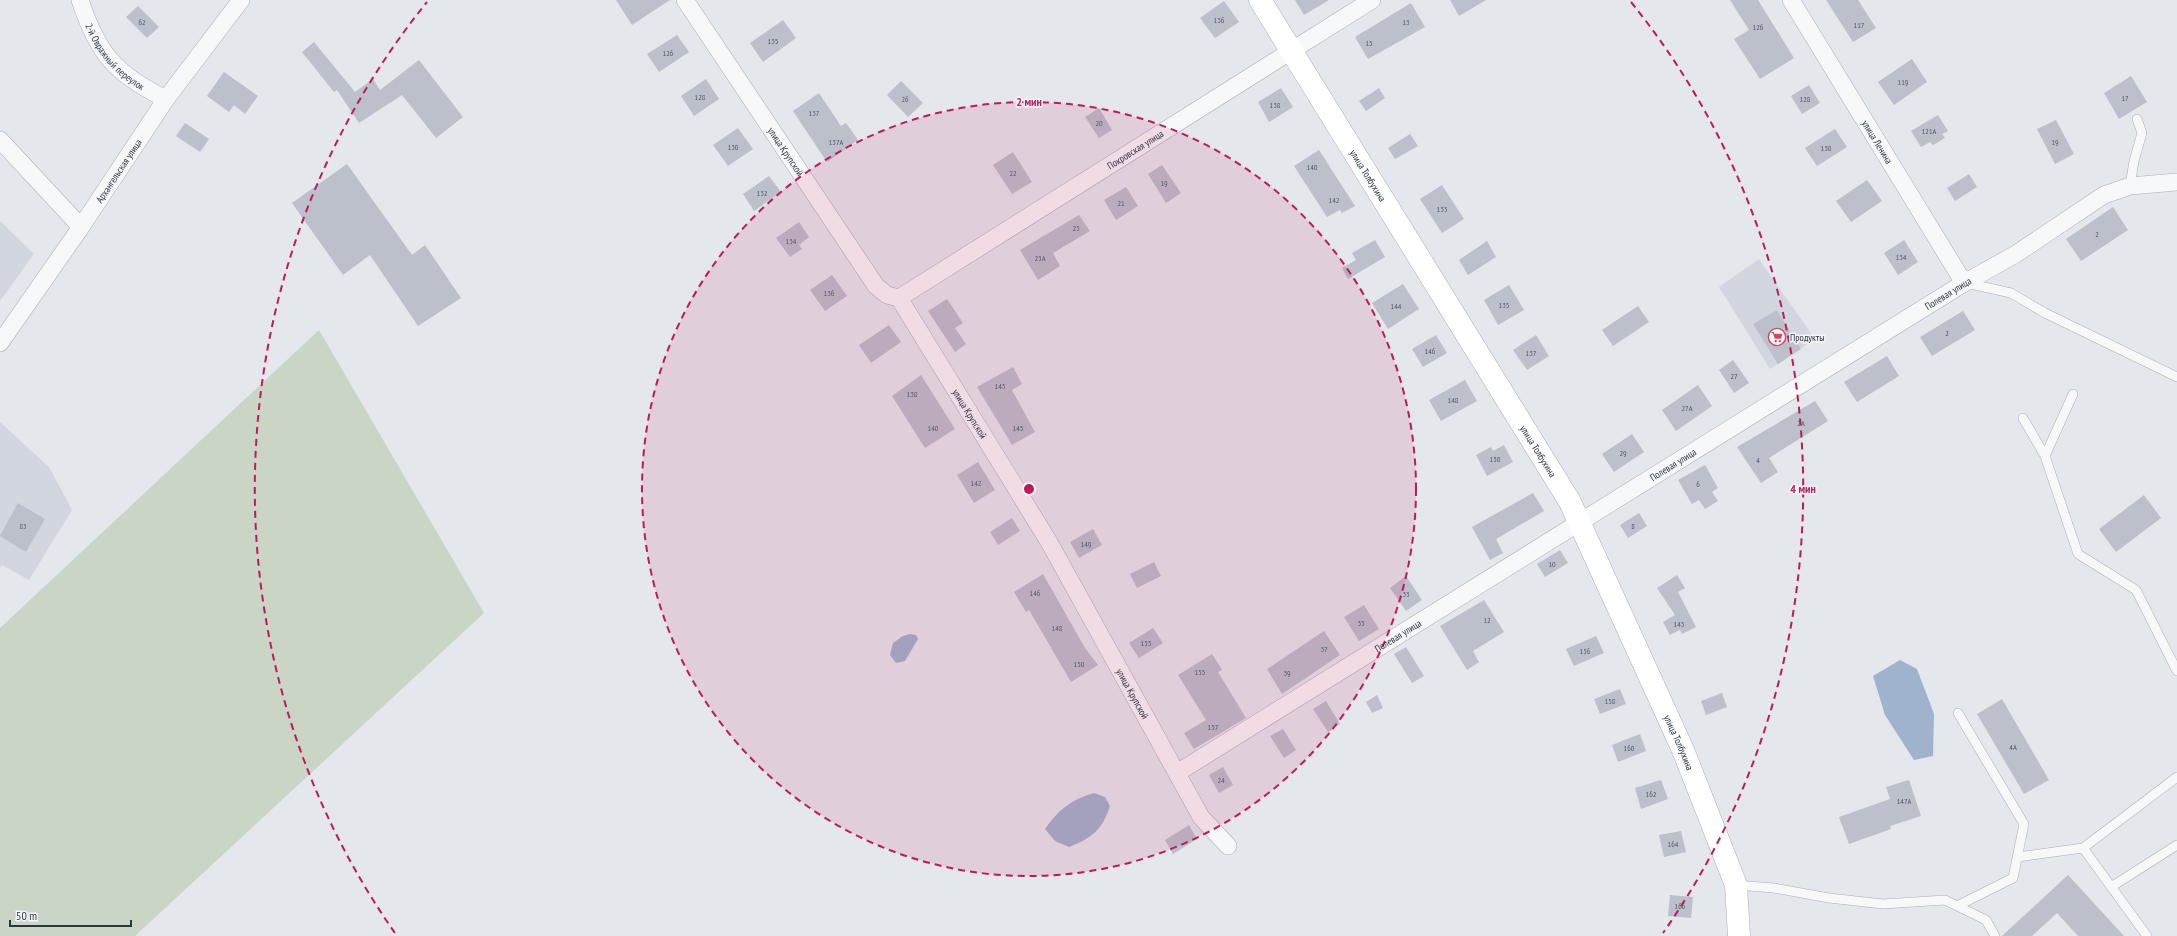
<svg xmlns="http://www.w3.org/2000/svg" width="2177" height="936" font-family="'PT Sans Narrow',sans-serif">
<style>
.built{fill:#d2d6de}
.green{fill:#c9d6c5}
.water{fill:#9fb4cc}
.building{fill:#bbc0ca}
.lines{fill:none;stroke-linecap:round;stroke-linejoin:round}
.lane-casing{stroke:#a9aeb7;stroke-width:10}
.street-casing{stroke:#a9aeb7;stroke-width:18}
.secondary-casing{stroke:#a9aeb7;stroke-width:23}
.lane{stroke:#f7f8fa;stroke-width:9}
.street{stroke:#f7f8fa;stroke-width:17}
.secondary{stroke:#fff;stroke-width:22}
.ring{fill:none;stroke:#c2185b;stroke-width:2;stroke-dasharray:7 5}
.labels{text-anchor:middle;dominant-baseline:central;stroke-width:3;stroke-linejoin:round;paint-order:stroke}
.number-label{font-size:8px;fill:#4f5766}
.street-label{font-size:10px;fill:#2b3445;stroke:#f4f6f9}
.poi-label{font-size:10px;fill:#2b3445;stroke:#f4f6f9;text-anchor:start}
.centre{fill:#c2185b;stroke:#f4f6f9;stroke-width:2}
.ring-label{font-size:12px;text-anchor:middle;font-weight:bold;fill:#c2185b;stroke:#f4f6f9;stroke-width:3;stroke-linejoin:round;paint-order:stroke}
</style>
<rect width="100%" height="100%" fill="#e4e7ec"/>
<path class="built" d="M0 221 34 254 0 301Z
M1759 259 1815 339 1770 369 1719 287Z
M0 422 49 467 72 510 29 580 2 565 0 568Z"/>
<path class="green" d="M319 330 484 613 135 936H0V628Z"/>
<path class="water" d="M910 634 916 635 918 639 905 661 896 663 890 655 893 643 903 636Z
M1900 660 1917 669 1934 714 1933 756 1914 760 1885 715 1873 676Z
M1094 793 1105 797 1110 806C1102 830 1092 838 1069 847L1055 841 1045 829C1058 810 1072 799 1094 793Z"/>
<path class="building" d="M616 0H670L632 25Z
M1295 0H1329L1304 15Z
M1450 0H1486L1459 16Z
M1730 0H1758L1794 58 1760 79 1734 39 1749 30Z
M1826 0H1858L1876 28 1853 42Z
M1224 1 1239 22 1215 38 1200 18Z
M1411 3 1425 27 1368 59 1355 37Z
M138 6 159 27 147 38 126 17Z
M783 20 796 38 763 62 750 43Z
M677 35 689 52 659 72 647 54Z
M314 42 355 92 373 79 380 90 419 60 463 117 436 138 402 95 359 123 337 90 334 92 302 52Z
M1912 59 1927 82 1894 105 1878 82Z
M224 72 258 96 245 114 234 105 229 112 207 96Z
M2131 76 2147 102 2119 119 2104 93Z
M706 79 719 99 694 116 681 96Z
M901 81 923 103 908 117 887 95Z
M1809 85 1820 103 1802 114 1791 96Z
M1281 88 1293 107 1269 122 1258 102Z
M1379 88 1385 98 1366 111 1359 101Z
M819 93 841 126 846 123 858 140 827 162 793 111Z
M1099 108 1112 130 1099 138 1085 117Z
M1938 115 1948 131 1942 134 1945 138 1933 145 1930 142 1921 147 1911 131Z
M2056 120 2074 154 2055 164 2037 129Z
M185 123 209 139 200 152 176 136Z
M738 128 753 149 728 166 713 145Z
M1835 129 1847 147 1817 166 1805 148Z
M1410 134 1418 146 1395 159 1388 148Z
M1319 150 1355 206 1342 213 1340 210 1327 217 1294 166Z
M1013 152 1032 182 1012 194 993 165Z
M347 164 412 255 425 245 461 298 418 326 370 255 343 275 292 203Z
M1162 165 1181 193 1166 203 1148 174Z
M1969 174 1977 187 1955 201 1947 188Z
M769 176 781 192 754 211 743 194Z
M1867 180 1882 201 1851 222 1836 201Z
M1442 185 1464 219 1442 233 1420 199Z
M1126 187 1138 206 1116 220 1104 200Z
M2113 207 2128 230 2081 261 2066 239Z
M1079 215 1090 231 1053 253 1060 266 1038 280 1020 250Z
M799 222 809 237 799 245 802 249 790 257 776 238Z
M1375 240 1385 257 1348 279 1342 268 1356 260 1352 253Z
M1904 240 1918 262 1898 275 1884 253Z
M1487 241 1496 257 1468 275 1459 260Z
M832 275 847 296 825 311 810 290Z
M1403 284 1419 309 1388 329 1372 303Z
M1509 285 1524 310 1498 325 1484 300Z
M947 299 963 323 955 328 966 344 955 352 928 311Z
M1638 306 1649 322 1613 346 1602 330Z
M1777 310 1801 349 1778 364 1753 324Z
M1963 311 1975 330 1932 356 1920 337Z
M889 325 901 342 871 363 859 345Z
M1436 335 1447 353 1423 367 1412 349Z
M1536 335 1549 356 1527 370 1513 350Z
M1887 356 1899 376 1857 402 1844 382Z
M1733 360 1749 383 1734 393 1719 370Z
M1013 367 1022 384 1012 390 1035 432 1012 445 977 387Z
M921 375 955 429 925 448 892 396Z
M1465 380 1477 401 1441 421 1429 400Z
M1698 385 1712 406 1676 431 1662 410Z
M1815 401 1828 421 1769 458 1778 472 1761 483 1737 447Z
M1632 434 1644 452 1614 472 1602 454Z
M1504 445 1513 462 1487 476 1476 455 1491 447 1493 451Z
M978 462 995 490 974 503 957 475Z
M1705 465 1718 488 1712 492 1718 501 1705 509 1699 500 1692 504 1678 480Z
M1533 493 1544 511 1496 539 1503 553 1490 560 1472 527Z
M2144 495 2161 518 2116 552 2099 529Z
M18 503 45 519 26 552 0 536Z
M1639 513 1647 526 1628 538 1620 525Z
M1012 518 1020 531 998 545 990 532Z
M1093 529 1102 545 1079 558 1070 542Z
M1560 550 1568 563 1545 577 1537 564Z
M1154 562 1161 576 1137 588 1130 574Z
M1043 574 1085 648 1098 665 1071 682 1029 610 1026 612 1014 592Z
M1677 575 1685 588 1678 592 1696 627 1682 634 1680 630 1670 635 1663 622 1675 615 1657 588Z
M1406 576 1422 600 1406 611 1390 588Z
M1484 600 1504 632 1473 651 1479 662 1467 670 1440 626Z
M1364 605 1379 629 1359 641 1344 617Z
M1153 628 1163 643 1139 658 1129 643Z
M1324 631 1340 655 1282 694 1267 669Z
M1596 636 1604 653 1574 666 1566 649Z
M1406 647 1424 676 1412 683 1394 654Z
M1212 654 1222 670 1218 672 1246 718 1194 749 1184 733 1206 720 1178 675Z
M1620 689 1626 704 1600 714 1594 699Z
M1722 693 1727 707 1706 715 1701 701Z
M1377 695 1383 708 1372 713 1366 702Z
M2002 699 2049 780 2024 794 1977 714Z
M1326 701 1340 724 1328 732 1313 709Z
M1283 729 1296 750 1284 758 1270 736Z
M1640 734 1646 751 1618 762 1612 745Z
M1223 767 1233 785 1219 793 1209 775Z
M1661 780 1668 799 1641 809 1635 788Z
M1909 780 1921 816 1890 826 1891 829 1849 844 1839 817 1890 799 1886 787Z
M1189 825 1197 839 1173 854 1165 840Z
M1681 831 1686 852 1664 857 1659 835Z
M2068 875 2124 936H2078L2057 913 2032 936H2002Z
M1670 895 1693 897 1691 918 1668 916Z"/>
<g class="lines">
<defs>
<path id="lane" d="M2130 186 2134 161 2142 133 2137 119
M1966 283 2011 293 2045 313 2177 377
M2073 394 2045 456 2078 554 2136 590 2177 671
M2023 418 2045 456
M2083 848 2147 936
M2017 857 2083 848 2177 777
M1736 885 1774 888 1829 898 1883 904 1945 900 1986 920 1995 936
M2111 887 2177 845
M1957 906 2013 878 2024 824 1958 713"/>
<g id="street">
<path id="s1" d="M80 0C98 54 115 74 166 99"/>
<path id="s2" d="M685 0 876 286 887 295 899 298 1049 542 1201 817 1228 846"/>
<path id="s3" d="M1791 0 1964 283"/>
<path d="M0 140 81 227"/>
<path id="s4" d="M899 298 1372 0"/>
<path id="s5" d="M0 343 81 227 166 99 241 0"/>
<path id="s6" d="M1177 773 1964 283 2016 254 2104 195 2130 186 2177 182"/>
</g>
<g id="secondary">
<path id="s7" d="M1260 0 1570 502 1683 750 1736 885 1739 936"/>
</g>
</defs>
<use href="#lane" class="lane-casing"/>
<use href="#street" class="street-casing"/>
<use href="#secondary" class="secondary-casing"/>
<use href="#lane" class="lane"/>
<use href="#street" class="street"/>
<use href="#secondary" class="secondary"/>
</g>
<circle cx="1029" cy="489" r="387" fill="#c2185b" fill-opacity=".12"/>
<g class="ring">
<circle cx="1029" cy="489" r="387"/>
<path d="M395 933A774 774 0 0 1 427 2M1631 2A774 774 0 0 1 1663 933"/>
</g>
<defs>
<symbol id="supermarket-ring" viewBox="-11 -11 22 22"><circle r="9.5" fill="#f4f6f9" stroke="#d1495b" stroke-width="1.5"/><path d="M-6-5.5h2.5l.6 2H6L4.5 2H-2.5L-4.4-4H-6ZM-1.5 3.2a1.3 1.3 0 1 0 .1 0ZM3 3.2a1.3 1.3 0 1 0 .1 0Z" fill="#d1495b"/></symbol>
</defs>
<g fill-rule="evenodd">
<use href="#supermarket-ring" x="1767" y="327" width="20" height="20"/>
</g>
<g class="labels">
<g class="number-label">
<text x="1219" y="20">136</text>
<text x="142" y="22">62</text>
<text x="1406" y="22">13</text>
<text x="1859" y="25">117</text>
<text x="1758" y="27">126</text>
<text x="773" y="41">135</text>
<text x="1369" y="43">15</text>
<text x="668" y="53">126</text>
<text x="1903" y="82">119</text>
<text x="700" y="97">128</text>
<text x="2125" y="98">17</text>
<text x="905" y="99">26</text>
<text x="1805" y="99">128</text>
<text x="1275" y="105">138</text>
<text x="814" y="113">137</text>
<text x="1099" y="123">20</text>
<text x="1929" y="131">121А</text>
<text x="836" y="142">137А</text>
<text x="2055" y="142">19</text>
<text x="733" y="147">130</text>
<text x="1826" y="148">130</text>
<text x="1312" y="167">140</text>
<text x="1013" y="173">22</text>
<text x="1164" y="183">19</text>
<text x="762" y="193">132</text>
<text x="1334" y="200">142</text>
<text x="1121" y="203">21</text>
<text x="1442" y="209">133</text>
<text x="1076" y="228">23</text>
<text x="2097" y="234">2</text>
<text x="791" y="241">134</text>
<text x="1901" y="257">134</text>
<text x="1040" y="258">23А</text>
<text x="829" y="293">136</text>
<text x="1504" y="305">135</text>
<text x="1396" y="306">144</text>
<text x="1947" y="333">2</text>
<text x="1430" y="351">146</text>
<text x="1531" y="353">137</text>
<text x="1734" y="376">27</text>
<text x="1000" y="386">143</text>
<text x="912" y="394">138</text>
<text x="1453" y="400">148</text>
<text x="1687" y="408">27А</text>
<text x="1801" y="423">2А</text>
<text x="933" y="428">140</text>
<text x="1018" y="428">145</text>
<text x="1623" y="453">29</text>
<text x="1495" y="459">150</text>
<text x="1758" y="460">4</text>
<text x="976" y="483">142</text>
<text x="1698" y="484">6</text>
<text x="23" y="526">83</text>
<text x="1633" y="526">8</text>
<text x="1086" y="544">149</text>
<text x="1552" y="564">10</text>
<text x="1035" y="593">146</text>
<text x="1406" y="594">33</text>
<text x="1487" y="620">12</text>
<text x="1361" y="623">35</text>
<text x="1679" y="624">143</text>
<text x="1057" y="628">148</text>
<text x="1146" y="643">153</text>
<text x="1324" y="649">37</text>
<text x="1585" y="651">156</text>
<text x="1079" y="664">150</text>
<text x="1200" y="672">155</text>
<text x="1287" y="673">39</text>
<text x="1610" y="701">158</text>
<text x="1213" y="727">157</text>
<text x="2013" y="747">4А</text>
<text x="1629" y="748">160</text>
<text x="1221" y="780">24</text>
<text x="1651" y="794">162</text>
<text x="1904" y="801">147А</text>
<text x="1673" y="844">164</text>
<text x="1680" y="906">166</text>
</g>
<g class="street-label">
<text stroke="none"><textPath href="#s1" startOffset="68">2-й Овражный переулок</textPath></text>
<text stroke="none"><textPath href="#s3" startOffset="166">улица Ленина</textPath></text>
<text stroke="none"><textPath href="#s4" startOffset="279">Покровская улица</textPath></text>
<text stroke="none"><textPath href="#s2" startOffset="182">улица Крупской</textPath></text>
<text stroke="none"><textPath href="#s5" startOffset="209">Архангельская улица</textPath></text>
<text stroke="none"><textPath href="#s7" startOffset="206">улица Толбухина</textPath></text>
<text stroke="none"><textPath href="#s6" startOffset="908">Полевая улица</textPath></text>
<text stroke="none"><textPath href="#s2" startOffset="506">улица Крупской</textPath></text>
<text stroke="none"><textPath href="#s7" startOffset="530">улица Толбухина</textPath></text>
<text stroke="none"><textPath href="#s6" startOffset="584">Полевая улица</textPath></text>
<text stroke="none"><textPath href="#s6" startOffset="260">Полевая улица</textPath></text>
<text stroke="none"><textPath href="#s2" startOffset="830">улица Крупской</textPath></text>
<text stroke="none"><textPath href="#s7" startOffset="854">улица Толбухина</textPath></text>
</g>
<g class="poi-label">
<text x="1790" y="337">Продукты</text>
</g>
</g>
<circle cx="1029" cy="489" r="6" class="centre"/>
<g class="ring-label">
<text x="1029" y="106">2 мин</text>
<text x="1803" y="493">4 мин</text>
</g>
<path d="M10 920v6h121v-6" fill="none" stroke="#2b3445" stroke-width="2"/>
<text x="16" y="920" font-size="12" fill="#2b3445" stroke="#f4f6f9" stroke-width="3" paint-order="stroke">50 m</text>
</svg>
